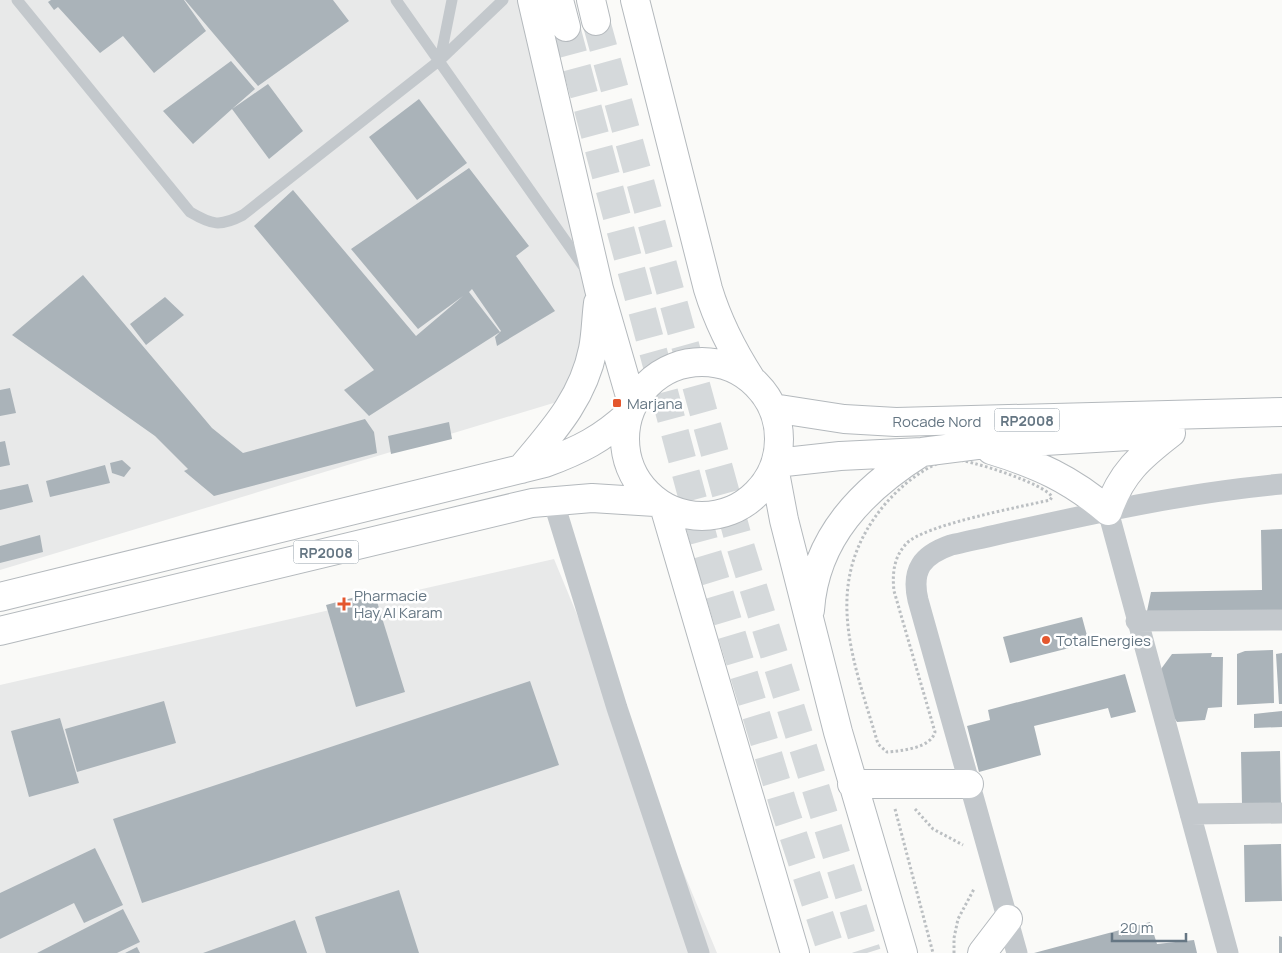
<svg xmlns="http://www.w3.org/2000/svg" width="1282" height="953" font-family="Manrope,sans-serif">
<style>
.built{fill:#e8e9e9}
.building{fill:#aab3b9}
.lines{fill:none;stroke-linecap:round;stroke-linejoin:round}
.trunk-tunnel{stroke:#d5d9db;stroke-width:28;stroke-dasharray:28 14;stroke-linecap:butt}
.trunk-casing{stroke:#b4b9bd;stroke-width:30}
.path{stroke:#bbbfc2;stroke-width:3;stroke-dasharray:2.5 2.5;stroke-linecap:butt}
.service{stroke:#c3c8cc;stroke-width:11}
.minor{stroke:#c3c8cc;stroke-width:21}
.trunk{stroke:#fff;stroke-width:28}
.poi-dot{fill:#e4572e;stroke:#fff;stroke-width:2}
.labels{text-anchor:middle;dominant-baseline:central;stroke-width:5;stroke-linejoin:round;paint-order:stroke}
.shield{fill:#fff;stroke:#939fa8;stroke-width:1}
.shield-label{font-size:14px;font-weight:bold;fill:#657683}
.poi-label{font-size:15px;fill:#657683;stroke:#fff;text-anchor:start}
.street-label{font-size:15px;fill:#657683;stroke:#fff}
</style>
<rect width="100%" height="100%" fill="#fafaf8"/>
<path class="built" d="M0 0H522L609 287 580 395 0 570Z
M554 559 717 953H0V685Z"/>
<path class="building" d="M51 0H184L206 31 154 73 123 36 100 53 58 7 54 10 48 2Z
M185 0H333L349 21 258 86Z
M231 61 255 89 232 109 268 84 303 131 269 159 232 109 193 144 163 111Z
M419 99 467 163 417 200 369 137Z
M469 168 529 246 516 256 555 311 497 346 495 337 501 331 472 289 469 292 500 332 369 416 344 390 374 370 254 226 293 190 416 336 463 296 418 329 351 249Z
M83 275 212 428 243 453 365 419 374 432 377 453 214 496 184 471 188 469 155 436 12 335Z
M165 297 184 315 146 345 130 324Z
M10 388 16 413 0 416V390Z
M449 422 452 439 391 454 388 436Z
M5 441 10 465 0 467V442Z
M122 460 131 468 124 477 112 473 110 463Z
M105 465 110 483 50 497 46 481Z
M28 484 33 502 0 510V490Z
M1282 529V614L1146 616 1151 592 1262 590 1261 530Z
M40 535 43 552 0 563V546Z
M374 592 405 692 356 707 326 605Z
M1082 617 1089 643 1010 663 1003 637Z
M1273 650 1274 703 1237 705V654L1245 651Z
M1212 653 1211 657H1223L1222 707 1208 708 1205 720 1177 722 1165 704 1161 669 1172 654Z
M1282 653V704H1279L1276 654Z
M1125 674 1136 712 1111 718 1108 708 1034 726 1041 755 979 772 967 726 990 720 988 710Z
M530 681 559 765 142 903 113 819Z
M164 701 176 743 77 772 65 729Z
M1282 711V727L1254 728V714Z
M60 718 79 783 29 797 11 731Z
M1280 751 1281 804 1242 805 1241 752Z
M1281 844 1282 901 1245 902 1244 845Z
M95 848 123 905 84 923 74 903 0 939V893Z
M399 890 419 953H326L315 917Z
M123 909 140 942 117 953H37Z
M295 920 307 953H203Z
M1150 922 1157 944 1194 940 1197 953H1034Z
M1279 936 1282 937V953H1279Z
M137 947 140 953H125Z"/>
<g class="lines">
<path class="trunk-tunnel" d="M596 21 740 545 867 953
M566 27 707 552 784 807 832 953"/>
<defs>
<path id="trunk" d="M532 0 599 289 632 403
M559 0 566 27
M591 0 596 21
M635 0 708 289C718 322 733 351 751 379
M625 439a77 77 0 1 1 154 0a77 77 0 1 1-154 0Z
M773 408 844 419 896 422 1282 412
M991 450C1037 464 1071 479 1108 511 1121 473 1140 457 1171 433
M776 463 840 456 922 452 977 445 1163 434
M774 467 784 520 838 732 903 953
M521 469C552 432 583 399 593 349 596 334 596 318 598 303
M664 506 795 953
M0 597 545 463C580 450 602 439 629 414
M810 610C815 537 863 489 922 452
M0 631 532 503 592 498 655 502
M852 784H969
M982 953 1008 919"/>
</defs>
<use href="#trunk" class="trunk-casing"/>
<path class="path" d="M951 459C968 459 1046 484 1052 497L1050 500C1020 507 923 525 906 544 894 557 892 573 894 591L935 732C931 748 901 751 887 752L878 744C853 658 819 582 886 503 903 484 926 465 951 459Z
M895 809 933 953
M915 809 933 829 963 845
M954 953V938L958 919 974 889"/>
<path class="service" d="M17 0 190 212C212 225 220 227 243 215L440 60 503 0
M396 0 586 270
M440 60 452 0"/>
<path class="minor" d="M553 500 617 708 699 953
M1108 511 1228 953
M1136 621 1282 620
M1190 814 1282 813
M1017 953 918 600C911 570 922 555 951 545 1060 521 1170 494 1282 484"/>
<use href="#trunk" class="trunk"/>
</g>
<g class="poi-dot">
<rect x="612" y="398" width="10" height="10" rx="2.5"/>
<path d="M341.5 596.5h5v5h5v5h-5v5h-5v-5h-5v-5h5z"/>
<circle cx="1046" cy="640" r="5"/>
</g>
<g class="labels">
<g class="shield">
<rect x="994.5" y="408.5" width="65" height="23" rx="4"/>
<rect x="293.5" y="540.5" width="65" height="23" rx="4"/>
</g>
<g class="shield-label">
<text x="1027" y="420">RP2008</text>
<text x="326" y="552">RP2008</text>
</g>
<g class="poi-label">
<text x="627" y="403">Marjana</text>
<text x="354" y="595">Pharmacie<tspan x="354" dy="17">Hay Al Karam</tspan></text>
<text x="1056" y="640">TotalEnergies</text>
</g>
<g class="street-label">
<text x="937" y="421">Rocade Nord</text>
</g>
</g>
<path d="M1112 933v8h74v-8" fill="none" stroke="#657683" stroke-width="2.5"/>
<text x="1120" y="933" font-size="15" fill="#657683" stroke="#ffffff" stroke-width="4" paint-order="stroke">20 m</text>
</svg>
